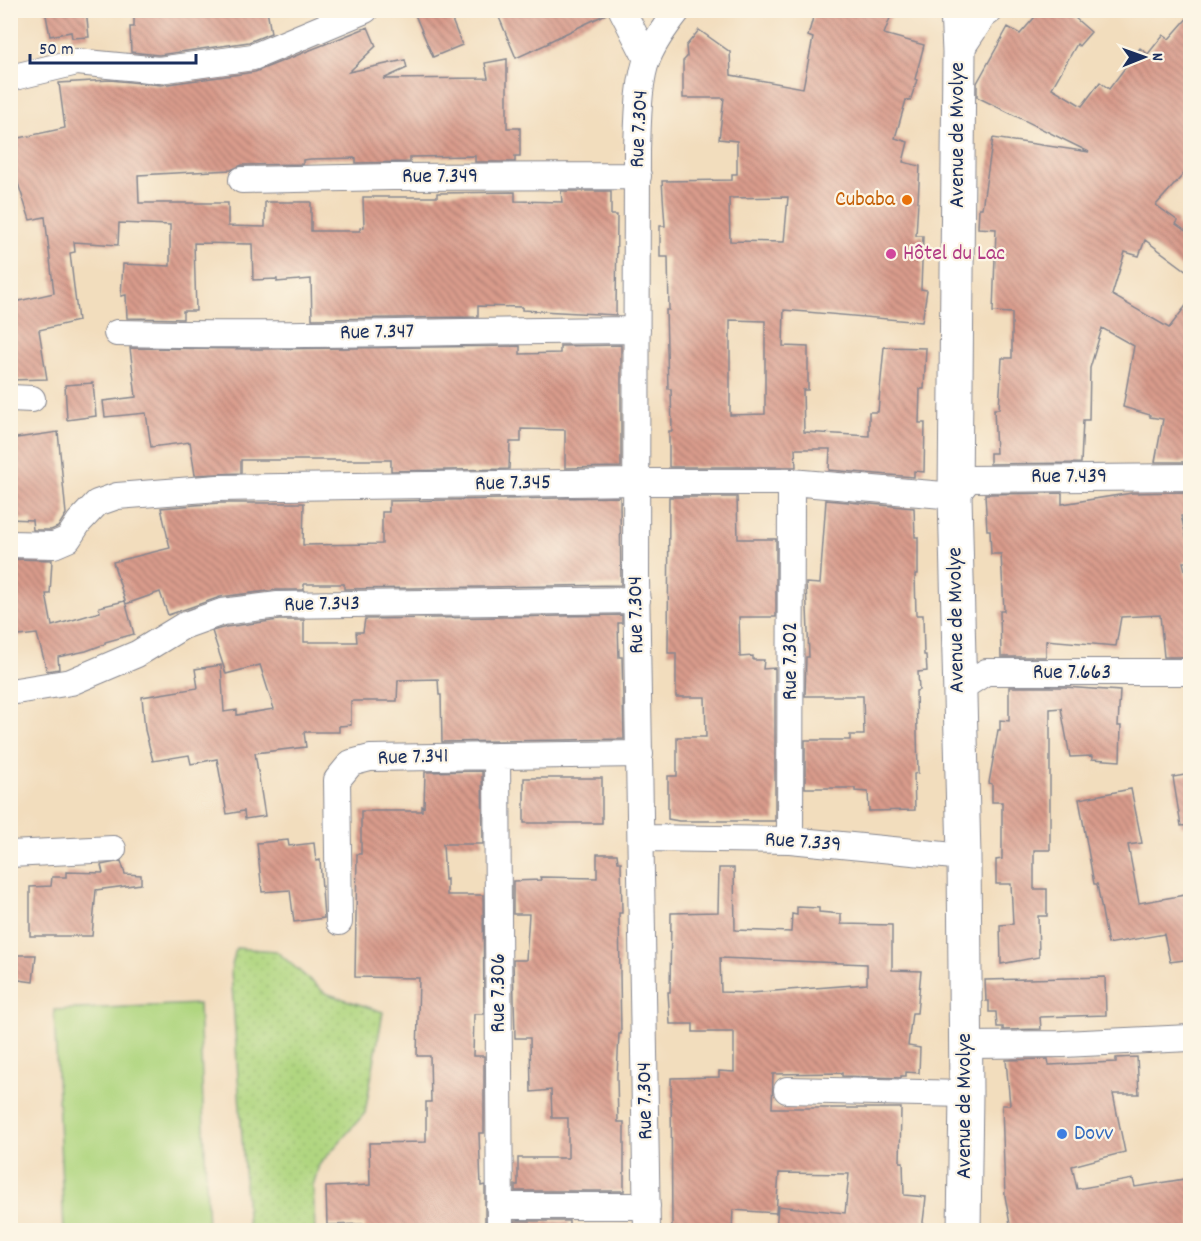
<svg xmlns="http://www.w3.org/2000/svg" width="1201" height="1241" font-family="Dekko,sans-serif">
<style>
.grass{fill:url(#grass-dots);stroke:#66826f;stroke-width:1.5}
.pitch{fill:#b0d680;stroke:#66826f;stroke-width:1.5}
.building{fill:url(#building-back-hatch);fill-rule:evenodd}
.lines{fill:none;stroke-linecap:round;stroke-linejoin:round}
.minor-casing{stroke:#86868e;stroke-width:28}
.secondary-casing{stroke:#86868e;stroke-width:35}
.minor{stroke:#fff;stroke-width:26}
.secondary{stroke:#fff;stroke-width:33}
.food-dot{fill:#e8710a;stroke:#fcf5e5;stroke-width:2}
.hotel-dot{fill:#d1479c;stroke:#fcf5e5;stroke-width:2}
.shop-dot{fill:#3f7fe0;stroke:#fcf5e5;stroke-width:2}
.labels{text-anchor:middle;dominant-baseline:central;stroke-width:4.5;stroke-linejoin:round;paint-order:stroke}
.street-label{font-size:22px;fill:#1b2f5e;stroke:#fcf5e5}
.food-label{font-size:22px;fill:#c56008;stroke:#fcf5e5;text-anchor:end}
.hotel-label{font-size:22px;fill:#b23c85;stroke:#fcf5e5;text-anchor:start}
.shop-label{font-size:22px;fill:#366cbe;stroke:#fcf5e5;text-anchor:start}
</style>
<defs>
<pattern id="grass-dots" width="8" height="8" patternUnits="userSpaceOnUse" patternTransform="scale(1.5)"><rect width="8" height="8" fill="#b0d680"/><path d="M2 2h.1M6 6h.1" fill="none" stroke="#97b871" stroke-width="1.8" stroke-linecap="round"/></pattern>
<pattern id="building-back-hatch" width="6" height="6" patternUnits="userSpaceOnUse" patternTransform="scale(1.5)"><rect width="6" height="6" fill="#d99b8b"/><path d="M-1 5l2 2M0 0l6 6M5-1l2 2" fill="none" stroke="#af7f75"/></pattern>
</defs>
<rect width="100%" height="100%" fill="#fcf5e5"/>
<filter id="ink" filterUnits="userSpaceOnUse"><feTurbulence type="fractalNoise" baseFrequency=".0167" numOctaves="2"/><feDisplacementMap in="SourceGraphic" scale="12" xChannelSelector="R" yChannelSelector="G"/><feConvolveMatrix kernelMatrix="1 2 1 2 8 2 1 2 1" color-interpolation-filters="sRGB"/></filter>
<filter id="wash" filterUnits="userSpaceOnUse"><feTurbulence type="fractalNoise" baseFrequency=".008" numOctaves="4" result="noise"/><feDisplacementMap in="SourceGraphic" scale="24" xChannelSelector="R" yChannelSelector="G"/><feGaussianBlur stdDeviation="1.35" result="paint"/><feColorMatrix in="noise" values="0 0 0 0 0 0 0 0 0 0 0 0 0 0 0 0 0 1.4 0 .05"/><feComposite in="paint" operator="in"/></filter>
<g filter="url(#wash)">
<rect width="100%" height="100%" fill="#f2ddbd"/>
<path class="grass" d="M236 948 276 951 325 993 383 1012 365 1113 319 1165 313 1186 315 1230H248L231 970Z"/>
<path class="pitch" d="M199 1004 208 1230H64L54 1010Z"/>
<g id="blocks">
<path class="building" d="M45 10H86L89 37 72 38 71 32 50 36Z
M134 10H267L271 33 249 42 159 55 131 52 130 27H134Z
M413 10H448L462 45 433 57Z
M496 10H607L608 13 548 42 549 43 516 58Z
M815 10H893L884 34 924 45 915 79 917 80 910 101 906 100 895 138 908 142 903 162 920 166 916 236H923L921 289 927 290 922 322 784 310 783 346 808 347V390H803L804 432 869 436V412H878L884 347 926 348 924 389H920L919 423H925L924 472 914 471V477L829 470 830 449H795L796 467H669V431H672L671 389H668L667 348 666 310H669L668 257H660V226H665L662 181 732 180V174H737V141L719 139 724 98H683V61L687 57 686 46 699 30 730 52 731 75 803 88 813 38 808 36ZM788 197 784 242 730 241 729 198ZM730 320 765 321V414L730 415Z
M1041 10H1066L1091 32 1079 46 1077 44 1052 88 1082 106 1100 82 1109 89 1140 48 1148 54 1163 35 1169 39 1191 14V166L1156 205 1178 221 1176 224 1191 235V274L1145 240 1139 256 1125 252 1112 295 1169 328 1191 299V462H1155L1163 419 1150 417V415L1123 407 1134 346 1102 328 1090 368 1089 420H1083L1081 463 990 464V453H996L994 409H999L1002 358H1012V313L993 312 996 229 978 228 979 208H982L993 138 1089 152 977 97V83L1008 27 1020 34Z
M368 27 376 46 349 72 405 60 407 68 383 79 488 78 485 63 507 59V128H520V156H515V162H475V156L410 157V162L356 163V158L311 159 303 160V164L242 165 231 170 138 175 139 203H228V226L265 227V202H311V231H360V228L364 227 363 197H437V193L515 192V201L562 202 561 191H611V215H617L616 315 522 310V307L478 306V317L312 319 311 279 277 282V279L253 280 252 244 194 243 196 311H183V319L127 318 126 295 121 296 123 264 170 266V225L119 223 118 245 74 242 75 252 70 253 78 321 39 330 47 379 10 380V303L54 293 45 217 30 220 10 159V140L65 128 59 83 110 80 161 85 255 72Z
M621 345V467L565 468V430L521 429V442H510L509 469 391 471V460H241V473L195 475 190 442 151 447 146 413 105 417 103 401 136 397 130 348 263 349 520 346V354L560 353V346Z
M93 383 96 416 67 420 65 385Z
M58 432 66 514 58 527 51 530H33L32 520 10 519V439Z
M1184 492 1187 515 1181 516 1189 548 1190 562H1183L1191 595V657H1164L1160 615 1121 617 1116 646 1046 640V657H1001L1000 611H1004L1001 554H991L990 530H987L985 494 1062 493V504L1132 493Z
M620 497 621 585 344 589V584H304V590H276L220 597 168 615 160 592 126 604 113 562 170 548 161 508 219 503H304L303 545 382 544V512H389V501Z
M669 497H737L738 539H776V617H739L740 657 753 656V660H764L763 669 775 668V821H679L668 819V776H677V737H706L705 697H676V653H668Z
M826 500 914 508 915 537H918V574H915L916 615H923L924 655H926L927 671 918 672 919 690 916 691 918 773 914 774 915 810 869 811 868 792 855 791V788H805V740H850V735H864L863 696H805L806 657H809L806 583 820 584Z
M14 559 52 560 50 594H46L52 626 100 612 99 607 125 601 134 634 105 642V644L86 651 58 657 59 669 47 671 37 634 10 637V599Z
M622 615V623H618L619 657H622L624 739 442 742 441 695H439L438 679 398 680 397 701H351V725L339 726V732H304L306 747 255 753 265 816 245 819 244 811 227 814 217 759 191 764 189 755 153 761 145 730 142 697 198 688 195 669 221 665 224 712 237 710V715L274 709 260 665 226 674 212 631 226 627 279 620H304V642H357L356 632H363L365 619Z
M1009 687H1065L1120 691 1118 726H1121L1120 761 1092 759V756L1070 757 1061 708 1050 709V850H1034V889H1047V916H1038L1039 957 1001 964 1000 925 1013 924 1011 884H996V860L1002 859V802H992V784L989 783 998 730H1000V720L1009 721Z
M482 771 483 844H443L445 880 447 879V895H483L484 1014H474L473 1056H484V1133H479L481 1186 485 1185V1230H365V1224L327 1225 326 1187 370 1185 369 1143 426 1142V1102H431L430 1056H417L419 978 355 977 357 854H361V811H422V806L424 807 425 772Z
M1191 774V825L1181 826 1173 777Z
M524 778H602V823H524Z
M1131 789 1142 843 1128 845 1139 903 1191 894V959L1170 962 1164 934 1108 944 1097 884H1094L1079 799Z
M288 840 289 846 314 843 316 861 320 860 324 918 294 922 290 890 262 892 257 843Z
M597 854H617L618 862H621L622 913H619L621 1034H619L617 1076 618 1122H624V1191H515V1185H518V1158H568V1118H552L551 1090 531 1092 530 1038H515L513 960H526L529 914H513V881L541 880 540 877 597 878Z
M121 861 125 874 141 875V884L96 890 92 936H30V887L51 886 52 877H66V872L103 873 101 865Z
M719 868H734L735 930 791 932 792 914 797 915V907L819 908V912L841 914V924L892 925V970L921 971 917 1013H912L908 1046 920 1048 919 1073 906 1072V1076H901V1078L842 1076V1073L773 1074 772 1108H901L900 1162H903L904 1195 926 1197 922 1230H776L778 1206 845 1213 849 1174 779 1173 776 1213 733 1210 732 1230H672L671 1078 719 1077V1071L734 1072V1032H693V1024H670L668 992H670L671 913 718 912ZM720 958 867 964V984L750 993 721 992Z
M13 955H36L33 982 12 979Z
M1105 977 1106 1015 1040 1017 1041 1029 1003 1030V1027H997L996 1012H989V1001H986L985 980Z
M1137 1057 1139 1094H1113L1125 1152 1072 1166 1077 1189 1133 1179 1135 1187 1191 1178V1230H1011L1005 1196 1002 1105H1010L1006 1060 1048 1059 1049 1065 1116 1062V1058Z
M515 1221H569V1230H515Z"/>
</g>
</g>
<g filter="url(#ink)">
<use href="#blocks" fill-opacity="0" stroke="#86868e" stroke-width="1.5"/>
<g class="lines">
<defs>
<path id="minor" d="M622 10 647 59
M959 52 983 16 991 10
M10 78 77 62 159 70 253 57 365 10
M242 180 392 177 638 176
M117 333C290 337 463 331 637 330
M10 398 32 399
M10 544 54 545 68 539 79 522 97 503 117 496 218 488 636 482H791L955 496 969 479 1190 477
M959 689 986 672H1190
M10 692 71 682 137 654 183 626 222 612 278 605 637 600
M497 756 500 1230
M642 838 790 840 964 857
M790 840 791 482
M10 854 113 849
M339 922 337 780 351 763 370 758 640 754
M966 1045 1063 1044 1190 1038
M787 1090 966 1094
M499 1206H647
M647 1230 636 578 637 149C638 124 638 79 648 57 655 40 667 24 678 10"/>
<path id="secondary" d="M957 10 959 52 955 496 964 857 966 1094 964 1230"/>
</defs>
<use href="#minor" class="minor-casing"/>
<use href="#secondary" class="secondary-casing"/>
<use href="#minor" class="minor"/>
<use href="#secondary" class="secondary"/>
</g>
</g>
<circle class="food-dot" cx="907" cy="200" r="6"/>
<circle class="hotel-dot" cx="891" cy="254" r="6"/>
<circle class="shop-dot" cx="1062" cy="1134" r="6"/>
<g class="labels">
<g class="street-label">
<text transform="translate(640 129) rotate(-87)">Rue 7.304</text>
<text transform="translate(958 135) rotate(-90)">Avenue de Mvolye</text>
<text x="440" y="177">Rue 7.349</text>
<text transform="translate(377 333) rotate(-1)">Rue 7.347</text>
<text x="1069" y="477">Rue 7.439</text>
<text transform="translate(513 484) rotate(-1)">Rue 7.345</text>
<text transform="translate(322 605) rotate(-1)">Rue 7.343</text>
<text transform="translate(637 615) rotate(-91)">Rue 7.304</text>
<text transform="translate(957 620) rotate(-91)">Avenue de Mvolye</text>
<text transform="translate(791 661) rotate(-90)">Rue 7.302</text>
<text x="1072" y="673">Rue 7.663</text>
<text transform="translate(413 758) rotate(-2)">Rue 7.341</text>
<text transform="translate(803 843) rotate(4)">Rue 7.339</text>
<text transform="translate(499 993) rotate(-90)">Rue 7.306</text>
<text transform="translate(646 1101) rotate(-91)">Rue 7.304</text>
<text transform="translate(965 1106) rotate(-90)">Avenue de Mvolye</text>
</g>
<g class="food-label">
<text x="895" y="200">Cubaba</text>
</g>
<g class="hotel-label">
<text x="903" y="254">Hôtel du Lac</text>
</g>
<g class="shop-label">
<text x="1074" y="1134">Dovv</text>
</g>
</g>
<rect width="1201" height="1241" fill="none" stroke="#fcf5e5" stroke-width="36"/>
<g transform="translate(1144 57) rotate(89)" stroke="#fcf5e5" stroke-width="4.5" paint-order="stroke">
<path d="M0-4.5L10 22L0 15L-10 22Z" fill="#1b2f5e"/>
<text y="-9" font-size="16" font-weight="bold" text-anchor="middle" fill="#1b2f5e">N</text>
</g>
<path d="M30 54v9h166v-9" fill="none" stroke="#1b2f5e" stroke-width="3"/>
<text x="39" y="54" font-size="18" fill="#1b2f5e" stroke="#fcf5e5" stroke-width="4.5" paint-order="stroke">50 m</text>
</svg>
